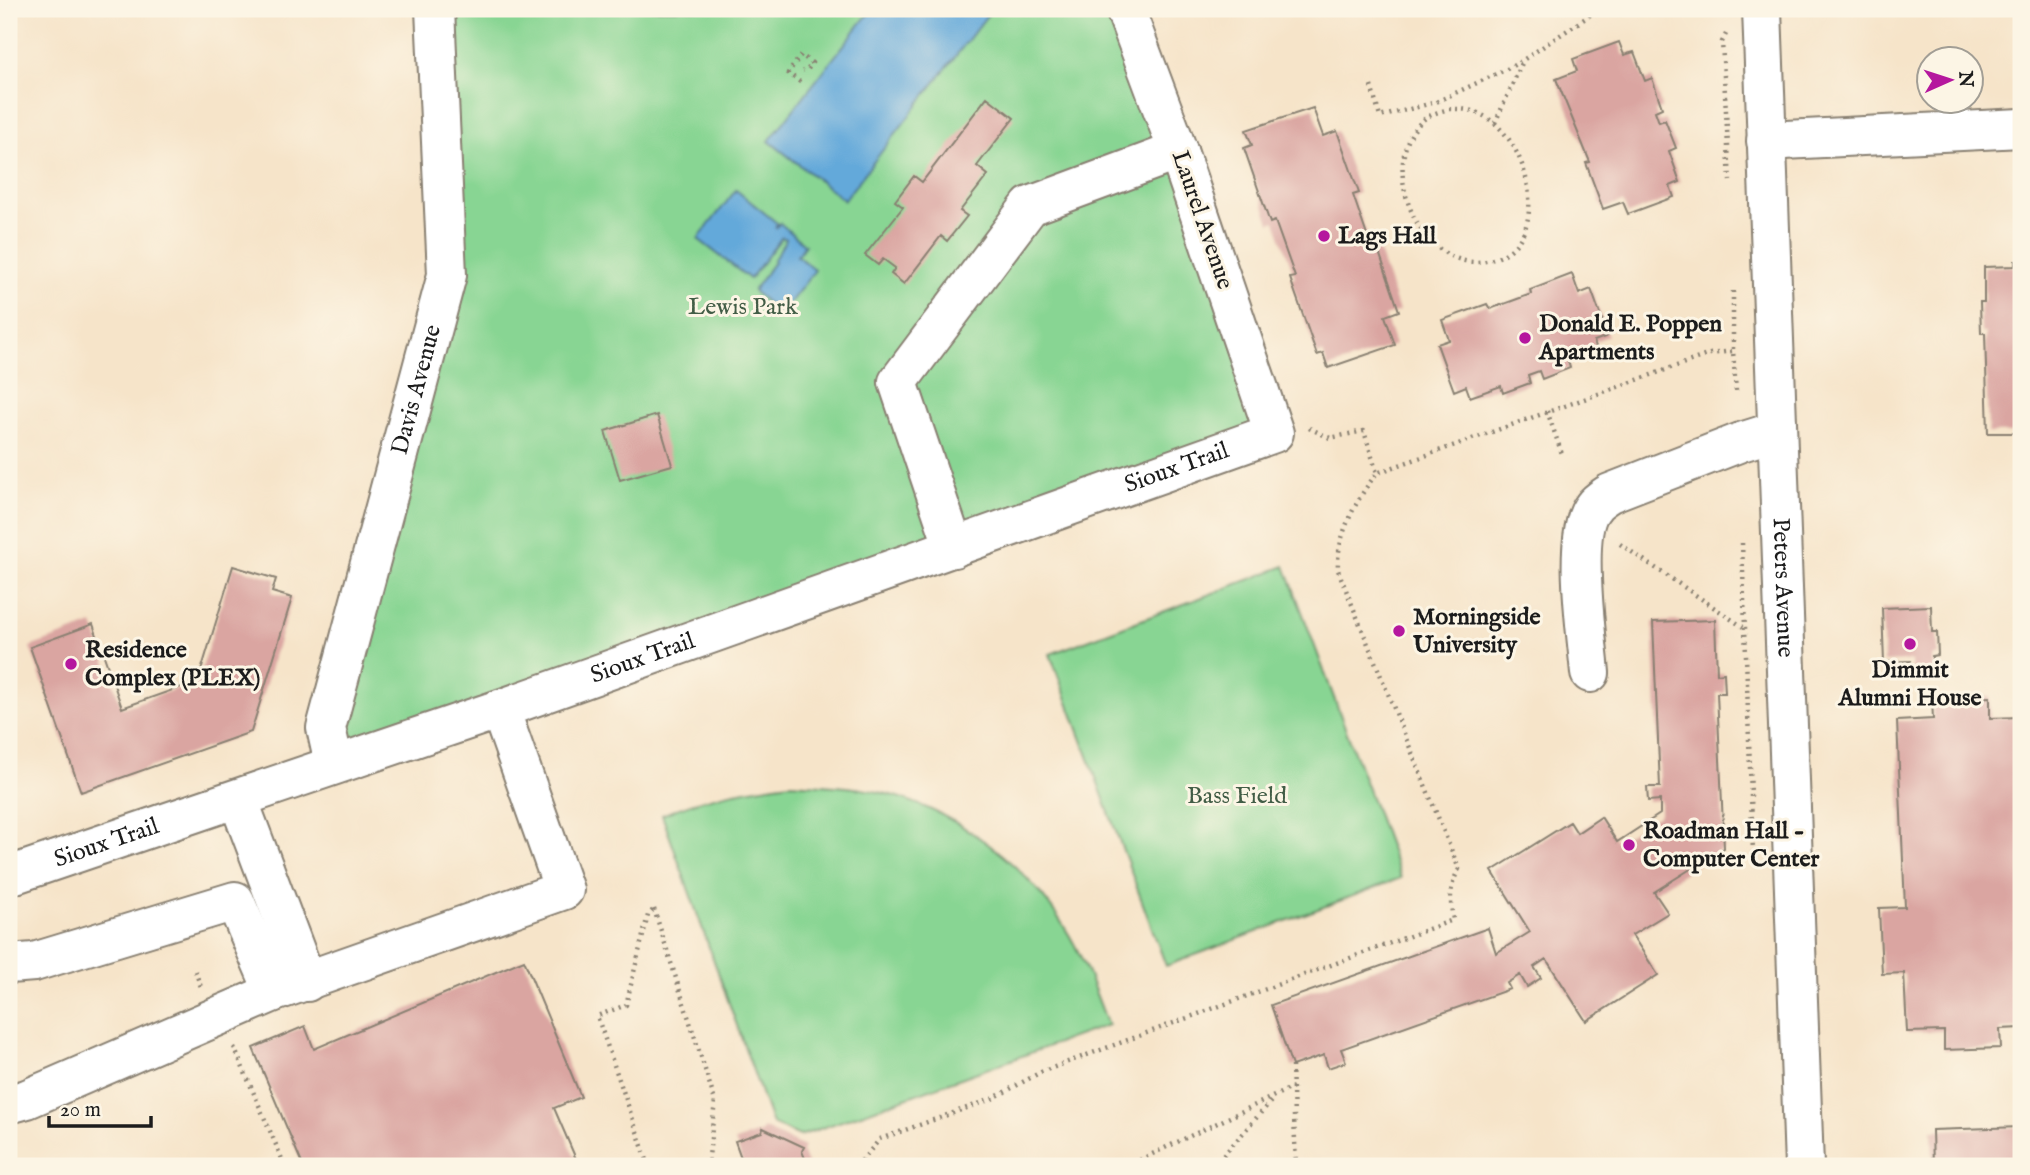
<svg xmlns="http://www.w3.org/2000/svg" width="2030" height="1175" font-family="'IM FELL English',serif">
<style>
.green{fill:#88d593;stroke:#527858;stroke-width:2}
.water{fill:#64a9da;stroke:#40627b;stroke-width:2}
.building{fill:#daa5a1}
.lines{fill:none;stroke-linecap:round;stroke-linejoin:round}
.minor-casing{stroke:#898072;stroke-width:42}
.path{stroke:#898072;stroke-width:4.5;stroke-dasharray:2 5;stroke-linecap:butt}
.minor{stroke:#fff;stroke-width:38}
.poi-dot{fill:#b5179e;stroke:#fcf5e5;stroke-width:2.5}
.labels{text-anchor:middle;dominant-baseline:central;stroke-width:6;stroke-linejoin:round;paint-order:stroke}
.street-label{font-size:24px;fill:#1c1c1c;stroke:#fcf5e5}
.poi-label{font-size:24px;font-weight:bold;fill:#1c1c1c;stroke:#fcf5e5;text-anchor:start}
.park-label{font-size:24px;fill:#425d46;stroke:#fcf5e5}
</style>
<rect width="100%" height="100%" fill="#fcf5e5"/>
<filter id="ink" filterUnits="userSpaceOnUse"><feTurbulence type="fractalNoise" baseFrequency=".0143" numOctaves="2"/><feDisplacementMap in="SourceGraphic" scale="14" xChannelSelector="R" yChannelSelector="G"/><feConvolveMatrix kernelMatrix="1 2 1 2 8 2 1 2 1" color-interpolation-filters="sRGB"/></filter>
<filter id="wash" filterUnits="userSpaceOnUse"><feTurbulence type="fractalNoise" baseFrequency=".00686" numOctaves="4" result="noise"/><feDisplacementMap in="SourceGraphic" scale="28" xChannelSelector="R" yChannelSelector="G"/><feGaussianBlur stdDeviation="1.57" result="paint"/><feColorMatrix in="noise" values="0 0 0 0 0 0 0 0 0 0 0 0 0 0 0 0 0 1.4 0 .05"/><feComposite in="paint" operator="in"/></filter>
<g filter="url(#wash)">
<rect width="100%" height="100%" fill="#f6e4c9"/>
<path class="green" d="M436 9H1125L1273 433 315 773 447 275Z
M1285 566 1401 878 1166 966 1050 654Z
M790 783C824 785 858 786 891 795 961 815 1028 866 1065 928 1084 958 1095 992 1108 1025L800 1136 772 1124 662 815C705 796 744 789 790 783Z"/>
<path class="water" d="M872 9H992L844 200 769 141Z
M736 190 777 223 775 228 780 223 805 245 797 256 815 270 781 314 753 291 774 262 773 261 786 239 782 237 750 279 698 239Z"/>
<g id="blocks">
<path class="building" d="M1619 42 1624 55 1634 52 1645 81 1652 78 1662 108 1655 111 1659 122 1665 120 1676 148 1669 151 1680 182 1670 186 1674 197 1628 214 1623 202 1603 209 1586 163 1590 162 1556 79 1577 71 1573 59Z
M987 97 1014 118 977 166 988 175 960 211 967 216 947 241 941 236 904 284 891 274 895 268 883 259 878 265 865 255 903 207 895 201 914 176 922 182Z
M1313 108 1323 136 1337 131 1359 193 1353 195 1372 250 1378 249 1399 311 1385 316 1395 345 1328 368 1323 353 1317 355 1290 278 1295 277 1275 221 1270 223 1244 148 1252 145 1246 130Z
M2015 261H2021V433H1988L1985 333H1981L1980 302H1984V267L2015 266Z
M1572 274 1579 294 1591 289 1608 336 1594 341 1597 350 1568 361 1570 368 1542 379 1539 371 1528 375 1530 383 1503 393 1501 386 1470 397 1466 386 1454 391 1437 344 1449 340 1442 320 1487 304 1490 309 1531 294 1530 290Z
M657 415 672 465 620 480 605 431Z
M233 566 276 579 272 592 292 598 251 732 81 792 30 647 93 624 122 708 198 681Z
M1931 606 1932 632H1937L1938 655 1932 656 1933 672 1912 673 1911 661 1884 662 1882 608Z
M1715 620 1717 674 1724 673 1725 693H1717L1724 848 1654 892 1668 913 1632 935 1658 975 1586 1021 1546 959 1534 967 1541 978 1527 987 1520 975 1507 983 1510 989 1341 1049 1346 1062 1328 1068 1324 1055 1292 1066 1271 1005 1488 928 1496 953 1530 932 1492 871 1570 822 1577 833 1601 817 1617 842 1660 814V800L1648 801 1647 787H1660L1653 622Z
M1990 697V718L2021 717V1028L2000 1029 2001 1048 1944 1050V1031L1907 1032 1904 973 1882 974 1879 908 1905 907 1897 721 1933 719 1932 700Z
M524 960 581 1097 554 1108 579 1166H303L253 1048 305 1026 314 1049Z
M2020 1127 2021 1166H1933L1932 1130Z
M763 1128 804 1147 802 1151 808 1166H744L735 1141 762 1132Z"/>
</g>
</g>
<g filter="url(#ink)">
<use href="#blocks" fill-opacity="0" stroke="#898072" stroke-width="2"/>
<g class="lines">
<defs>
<g id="minor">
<path id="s1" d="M1762 9 1804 1166"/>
<path d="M1766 141 2021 128"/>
<path d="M954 548 898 382 1030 206 1178 151"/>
<path d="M1590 673C1587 637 1571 533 1593 507 1597 501 1604 497 1610 493L1741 442 1776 431"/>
<path id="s2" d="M334 764 326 728 447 275 435 9"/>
<path d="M238 799 307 982"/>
<path id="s3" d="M9 876 500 709 1274 433 1178 151 1125 9"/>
<path d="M9 964 34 962 235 901 274 992 27 1099 9 1104"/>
<path d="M274 992 564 890 500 709"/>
</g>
</defs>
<use href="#minor" class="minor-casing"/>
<path class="path" d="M1726 34 1722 42 1730 181
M800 82 788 73 801 55 812 63 808 69 803 71
M1371 86 1380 117 1436 102 1507 69 1523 60 1599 9
M1449 109C1461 109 1470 109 1480 114 1528 135 1554 237 1496 258 1426 285 1373 168 1421 122 1429 114 1439 112 1449 109Z
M1495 123 1523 61
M1733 291V351L1736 391
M1547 411 1562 454
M1309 428 1330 438 1364 431 1377 473
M1742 543 1753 852
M1620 544 1743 627
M654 909 715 1101 708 1166
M195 971 201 987
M234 1047 285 1166
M1292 1066 1296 1166
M649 1166 597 1016 626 1005 648 915 654 909
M857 1166 880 1139 992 1099 1041 1072 1453 920C1450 900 1449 887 1459 869L1338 570C1336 536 1357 498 1377 473L1710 354 1733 351
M1127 1166 1293 1087
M1214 1166 1272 1100"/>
<use href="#minor" class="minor"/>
</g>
</g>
<g class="poi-dot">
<circle cx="1324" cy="236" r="7"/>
<circle cx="1525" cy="338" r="7"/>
<circle cx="1399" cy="631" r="7"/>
<circle cx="1910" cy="644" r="7"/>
<circle cx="71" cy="664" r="7"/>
<circle cx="1629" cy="845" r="7"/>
</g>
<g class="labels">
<g class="street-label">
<text transform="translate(1202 220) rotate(71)">Laurel Avenue</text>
<text stroke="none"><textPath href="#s2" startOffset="387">Davis Avenue</textPath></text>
<text stroke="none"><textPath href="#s3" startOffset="1237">Sioux Trail</textPath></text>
<text stroke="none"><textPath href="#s1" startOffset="579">Peters Avenue</textPath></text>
<text stroke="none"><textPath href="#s3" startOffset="670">Sioux Trail</textPath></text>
<text stroke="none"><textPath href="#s3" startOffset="103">Sioux Trail</textPath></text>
</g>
<g class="poi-label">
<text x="1338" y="236">Lags Hall</text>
<text x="1539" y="324">Donald E. Poppen<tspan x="1539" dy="28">Apartments</tspan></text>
<text x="1413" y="617">Morningside<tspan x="1413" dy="28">University</tspan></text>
<text x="85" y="650">Residence<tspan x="85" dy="28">Complex (PLEX)</tspan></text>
<text x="1910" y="670" text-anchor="middle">Dimmit<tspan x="1910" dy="28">Alumni House</tspan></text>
<text x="1643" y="831">Roadman Hall -<tspan x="1643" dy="28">Computer Center</tspan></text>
</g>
<g class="park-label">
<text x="743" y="307">Lewis Park</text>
<text x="1237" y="796">Bass Field</text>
</g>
</g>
<rect width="2030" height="1175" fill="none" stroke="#fcf5e5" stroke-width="35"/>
<g transform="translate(1950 80) rotate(87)"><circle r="33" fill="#fcf5e5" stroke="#a29e95" stroke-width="2"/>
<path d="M0-5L12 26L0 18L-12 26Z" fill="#b5179e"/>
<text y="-10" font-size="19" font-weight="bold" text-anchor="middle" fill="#1c1c1c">N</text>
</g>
<path d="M49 1116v10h102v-10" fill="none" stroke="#1c1c1c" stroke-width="3.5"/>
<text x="60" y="1116" font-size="21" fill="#1c1c1c" stroke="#fcf5e5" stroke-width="5" paint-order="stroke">20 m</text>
</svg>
